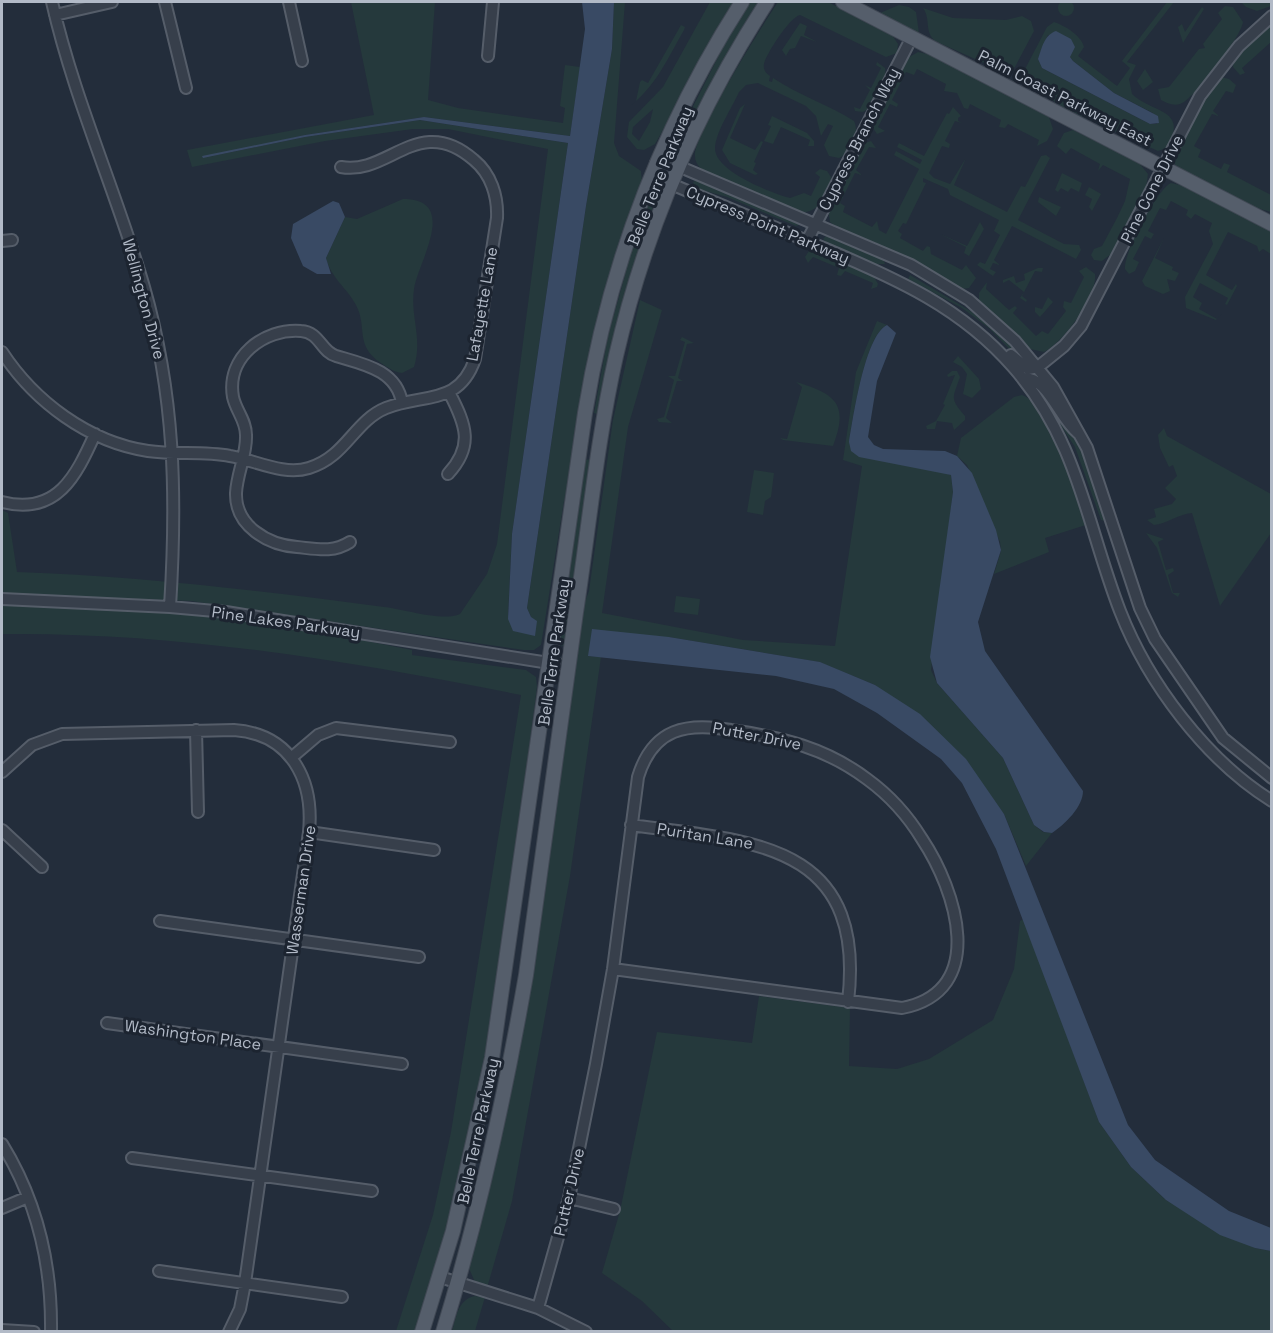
<svg xmlns="http://www.w3.org/2000/svg" width="1273" height="1333" font-family="'Space Grotesk',sans-serif">
<style>
.green{fill:#25393c;fill-rule:evenodd}
.water{fill:#394a64}
.lines{fill:none;stroke-linecap:round;stroke-linejoin:round}
.minor-casing{stroke:#555d69;stroke-width:14}
.major-casing{stroke:#404854;stroke-width:16}
.minor{stroke:#373f4b;stroke-width:10}
.major{stroke:#555e6b;stroke-width:14}
.labels{text-anchor:middle;dominant-baseline:central;stroke-width:6;stroke-linejoin:round;paint-order:stroke}
.street-label{font-size:16px;fill:#b2bac7;stroke:#1c2430}
</style>
<rect width="100%" height="100%" fill="#232d3b"/>
<path class="green" d="M1058 8a8 8 0 1 1 16 0a8 8 0 1 1-16 0Z
M351 2H435L428 100 458 108 563 123 565 108 560 106 565 65 580 67 570 136 424 117 305 135 203 158 305 137 420 120 568 143 512 534 508 615 531 617 527 608 586 206 612 49 614 2H625L614 143 619 156 641 171 642 182 564 501 541 645 534 650H524L191 601 2 594V510L8 513 17 572C139 576 263 591 384 607 404 609 442 622 460 614L487 574 497 544 548 149 448 129H413L325 141 192 167 187 150 374 115Z
M710 2H736L655 144 644 150 637 149 627 137 629 122 663 87ZM653 109 650 122 639 141 632 134 633 127Z
M746 2H762L682 144 673 146Z
M778 2H828L892 35 898 44 897 53 886 57 800 15C790 17 766 54 764 64 763 70 766 73 770 76L769 81 772 82 773 78C798 95 831 106 854 121 860 133 851 152 839 158L829 156 824 145 833 126 828 124 821 136 816 116 806 106 758 83 746 85 739 92C732 108 716 131 715 148 714 171 771 193 790 198L804 193 811 196 820 177 815 173 820 169 827 171 831 177C830 193 818 215 800 212L709 173C702 170 695 165 695 156 694 134 762 26 778 2Z
M1167 2H1174L1127 62 1136 65 1129 79 1132 94C1153 114 1189 108 1167 148L1158 151 1064 108 1025 82 1024 71 1047 27 1054 22C1064 25 1082 36 1084 47L1078 56 1117 86 1130 68 1122 61ZM1048 35 1071 39 1070 57 1073 61 1114 93 1153 113 1157 124H1150L1042 68 1038 59Z
M1241 2H1271V6L1257 11 1246 7Z
M899 5 909 7 916 12 919 33 880 13Z
M1225 6 1233 7 1243 22C1241 37 1193 101 1180 104 1173 106 1167 103 1161 100L1158 89 1169 87 1199 49 1205 48 1203 44 1222 19 1218 13Z
M1202 7 1204 9 1183 43 1178 27 1182 24 1185 32Z
M923 8 953 18 1006 20 1022 16 1031 21 1034 31 1015 67 1008 72 1002 71 935 41C924 31 931 19 923 8Z
M1271 21V42L1242 68 1245 73 1240 75 1233 67 1234 58Z
M800 23 807 26 804 35 817 42 801 36 795 48 790 49 786 56 782 50Z
M681 25 685 27 684 30C667 60 655 87 630 106L636 101 640 82 642 80 648 83Z
M918 52 931 55 1049 117 1053 129 1047 141 1037 146 1039 140 1008 124 1005 128 999 127 1001 120 970 104 968 109 964 108 957 93 944 91 946 84 917 69 914 75 906 72 892 100 898 104 897 107 890 104 878 127 885 131 877 134 873 128V121L906 59Z
M877 62 885 68C888 81 874 107 863 112L855 111 854 107 860 109 870 90 865 85 871 88 881 68 876 65Z
M1145 69 1153 82 1143 90 1137 81Z
M1221 77 1229 79 1236 85 1233 93 1226 91 1213 111 1219 116 1212 114 1194 146 1201 150 1198 157 1221 169 1224 163 1230 165 1227 172 1271 195V212L1253 207 1182 170 1175 165 1173 158 1204 96Z
M745 104 730 138 755 150 761 141 763 142 754 162 756 163 753 170 758 174 755 175 730 163 722 150 740 108Z
M953 107 961 116 958 118V121L962 123 955 121 945 141 950 144 949 148 942 146 929 173 934 178 950 184 966 158 954 185 1007 212 1021 186 1025 187 1041 156 1046 155 1050 158 1018 220 1064 244 1079 245 1081 250 1076 259 1012 226 994 260 1000 265 993 263 990 269 996 272 993 276 977 265 980 262 985 264 1000 235 994 231 999 220 950 195 948 189 923 178V182L926 183 906 224 903 223 898 231 902 234 900 238 923 251 927 246 930 247 931 254 962 270 966 265 976 278 969 288 962 289 917 263 839 229 830 222 828 209 861 144 871 141 876 148 869 147 856 170 862 175 855 173 840 203 845 206 843 212 872 227 877 221 879 230 886 234 919 169 894 155 896 151 920 164 922 160 897 147 899 143 924 156 947 113 949 114Z
M772 116 807 133 814 141V146H808L810 140 781 127 773 144 764 141 771 126 768 125Z
M1073 130 1139 163 1148 174 1146 188 1111 254 1102 261 1094 260 1091 255 1094 249 1102 246 1117 218 1125 201 1130 179 1103 165 1098 171 1100 164 1071 148 1066 154 1057 146 1064 133Z
M1062 173 1082 183 1079 192 1071 188 1068 192 1061 188 1058 192 1055 190Z
M697 180 797 221 799 225 796 226 727 197 695 188 693 182Z
M1171 183 1184 186 1271 231V254L1263 249 1259 252 1257 246 1228 232 1206 275 1232 290 1236 284 1237 286 1227 305 1225 304 1228 298 1200 283 1193 297 1202 303 1199 309 1217 319 1222 313 1216 320 1186 308 1185 297 1213 244 1209 231 1212 223 1195 214 1191 219 1186 215 1188 210 1171 201 1166 210 1160 208 1148 231 1154 234 1151 239 1145 236 1133 259 1139 262 1135 271 1129 274 1125 269C1123 254 1157 189 1171 183Z
M1089 187 1101 194 1092 211 1089 207 1092 199 1085 195Z
M653 193 657 194 626 288V300L600 415 594 413 608 336 625 275 626 261 648 198Z
M1039 197 1061 207 1056 216 1038 202Z
M403 199C460 199 418 262 414 289 410 317 423 338 414 367L402 373C394 372 388 368 381 363 354 345 368 328 356 305 347 288 331 278 326 258L345 217 357 219Z
M980 222 984 229 969 256 964 253 966 247 940 234 967 246Z
M827 235 883 258 885 264H875L827 243 823 239Z
M1164 238 1155 258 1173 267 1172 270 1179 273 1175 281 1167 279 1170 291 1163 294 1145 286 1142 281Z
M809 251H819L873 275 878 284 877 287 871 289 873 283 845 271 841 276 837 275 839 268 813 257 808 263 805 257Z
M1086 267 1095 274C1098 295 1063 343 1044 352L1030 349 979 300V293L987 282 986 289 1009 310 1015 306 1017 308 1013 313 1036 336 1042 331 1048 334 1066 311 1063 307 1064 301 1071 303 1084 277 1079 271Z
M1038 268H1043L1042 272 1035 271 1022 296 1027 300 1026 302 1020 298 1024 292 1009 280 1003 283V280L1014 276 1016 283 1025 280 1024 274Z
M910 275 989 322 1027 362H1022L990 329 962 308 908 279Z
M1048 297 1053 302 1040 317 1035 312V307L1042 309Z
M640 300 662 310 628 427 602 613 743 640 835 646 862 466 843 460 856 372 877 321 887 325C865 335 853 418 849 442L951 475 953 492 931 670 937 683 1003 758 1034 825 1043 832 1052 833 1026 866 1004 814 875 685 819 662 669 637 588 656 601 657 570 876 512 1201 487 1288 475 1282 468 1266 481 1214 582 610 589 591 613 420Z
M682 337 694 343 687 344 678 378 683 381H677L666 418 672 423 659 422 657 419 664 417 674 380 668 376H675L685 342 680 340Z
M958 356 979 379 981 389 972 398 963 394 967 374 962 367 953 362Z
M952 371H957L960 377C953 398 949 398 965 416V420L954 430 952 423 937 421 935 429H927L926 426 936 421 945 405 943 404 955 375 948 377 947 375Z
M796 382C836 394 849 404 833 446L783 440 780 438 787 439 802 387Z
M1036 384 1081 446 1105 521 1101 520 1075 447 1034 385Z
M1022 395C1050 404 1078 496 1089 524L1045 538 1049 552 994 574 1001 551 1000 542 967 465 957 456 961 438 1014 397Z
M1164 428 1167 436 1271 494V533L1220 606 1192 513C1178 514 1167 524 1154 525L1147 520 1156 517 1154 509 1172 504 1176 499 1165 488 1177 476 1173 465 1169 467 1160 448 1158 435Z
M592 459 565 644 564 646 558 645 584 460Z
M754 470 774 473 771 497 765 501 763 515 747 512Z
M1146 533 1164 539 1158 542 1166 570 1173 568 1174 571 1168 575 1173 593H1180L1178 597 1172 593 1157 548Z
M676 596 700 599 698 615 674 612Z
M2 604C139 605 277 622 412 650V655L526 670 536 677 537 687C519 820 506 953 481 1084 465 1168 442 1250 417 1331H396L433 1215 451 1132 521 695C350 661 177 632 2 634Z
M1024 919 1099 1122 1131 1167 1166 1200 1255 1248 1271 1251V1331H673L642 1301 602 1273 620 1211 657 1032 752 1043 759 996 850 1008 849 1066 897 1069 929 1059 993 1020 1014 969 1020 921Z
M475 1296 485 1297 475 1331H452C456 1318 458 1299 475 1296Z"/>
<path class="water" d="M582 2H614L612 49 586 206 527 608 531 617 537 621 535 636 513 631 508 619 512 534 568 143 420 120 305 137 203 158 202 156 305 135 424 117 570 136 585 29Z
M1056 31 1071 39 1075 47 1070 57 1073 61 1114 93 1158 116 1159 123 1150 124 1042 68 1038 59C1042 48 1044 35 1056 31Z
M333 201 339 203 345 217 326 258 331 274H317L303 266 291 238 293 224Z
M887 325 896 333 877 381 868 437 874 445 883 449 945 451 957 456 972 473 996 530 1001 550 978 622 985 651 1083 791C1083 807 1065 824 1052 833L1044 832 1034 825 1003 758 937 683 930 657 953 492 951 475 859 457 851 451 849 442C853 418 865 335 887 325Z
M592 629 669 637 820 662 875 685 920 714 966 759 1004 814 1128 1125 1155 1160 1229 1211 1271 1228V1251L1255 1248 1220 1235 1166 1200 1131 1167 1099 1122 996 849 962 783 941 759 877 713 834 689 776 676 588 656Z"/>
<g class="lines">
<defs>
<path id="minor" d="M52 2C74 99 116 191 144 287 175 395 177 496 170 607
M165 2 186 88
M289 2 302 61
M55 15 112 2
M488 56 493 2
M2 241 12 240
M807 241 912 37
M2 352C34 401 88 442 148 451 175 455 203 451 230 456 255 460 283 476 309 468 346 457 354 421 386 408 424 393 459 406 475 359L497 218C498 196 491 174 474 160 419 112 388 176 341 167
M1011 355 1028 369 1038 367 1064 346 1081 326 1200 96 1239 46 1272 16
M1022 378C1048 376 1058 417 1078 433
M448 474C474 446 466 425 450 394
M2 502C57 516 76 476 95 434
M350 542C333 553 317 549 297 547 268 545 235 526 236 493 237 473 247 454 246 435 246 420 236 411 233 397 226 357 264 328 301 331 320 332 321 352 336 356 363 364 397 370 402 403
M2 599 170 607 226 612 568 666
M196 730 198 812
M291 758 318 735 336 728 450 742
M2 772 32 745 62 734 234 730C291 734 314 780 309 832L245 1283 240 1309 229 1332
M1272 778 1223 738 1155 639 1140 608 1087 448 1053 387 1015 341 969 300 911 265 678 166 668 162 656 163 671 184C723 206 775 227 826 249 897 279 962 308 1013 367 1079 442 1086 523 1120 611 1148 683 1206 760 1272 801
M631 825C751 841 867 842 848 1002
M2 830 42 867
M309 832 434 850
M160 921 419 957
M107 1023 402 1064
M2 1144C37 1201 52 1265 51 1332
M132 1158 372 1191
M569 1198 614 1209
M2 1208 28 1197
M159 1271 342 1297
M440 1277 538 1308 586 1332
M538 1308 569 1198 596 1064 613 969 638 777C653 728 687 722 731 730 781 737 826 748 867 779 889 795 908 816 922 839 956 890 989 991 902 1008L613 969
M2 1330 34 1332"/>
<path id="major" d="M843 2 1272 224
M422 1332 453 1231 492 1058 585 413C609 265 662 127 742 2
M443 1332C479 1215 505 1096 526 975 542 854 559 733 576 612 589 527 597 440 616 356 645 230 697 110 767 2"/>
</defs>
<use href="#minor" class="minor-casing"/>
<use href="#major" class="major-casing"/>
<use href="#minor" class="minor"/>
<use href="#major" class="major"/>
</g>
<g class="labels">
<g class="street-label">
<text transform="translate(1065 98) rotate(27)">Palm Coast Parkway East</text>
<text transform="translate(859 139) rotate(-63)">Cypress Branch Way</text>
<text transform="translate(660 176) rotate(-68)">Belle Terre Parkway</text>
<text transform="translate(1152 189) rotate(-63)">Pine Cone Drive</text>
<text transform="translate(768 225) rotate(23)">Cypress Point Parkway</text>
<text transform="translate(144 299) rotate(75)">Wellington Drive</text>
<text transform="translate(482 304) rotate(-80)">Lafayette Lane</text>
<text transform="translate(286 622) rotate(8)">Pine Lakes Parkway</text>
<text transform="translate(554 652) rotate(-82)">Belle Terre Parkway</text>
<text transform="translate(757 736) rotate(11)">Putter Drive</text>
<text transform="translate(705 836) rotate(9)">Puritan Lane</text>
<text transform="translate(301 890) rotate(-82)">Wasserman Drive</text>
<text transform="translate(193 1035) rotate(8)">Washington Place</text>
<text transform="translate(478 1131) rotate(-78)">Belle Terre Parkway</text>
<text transform="translate(569 1192) rotate(-77)">Putter Drive</text>
</g>
</g>
<rect width="1273" height="1333" fill="none" stroke="#b2bac7" stroke-width="6"/>
</svg>
